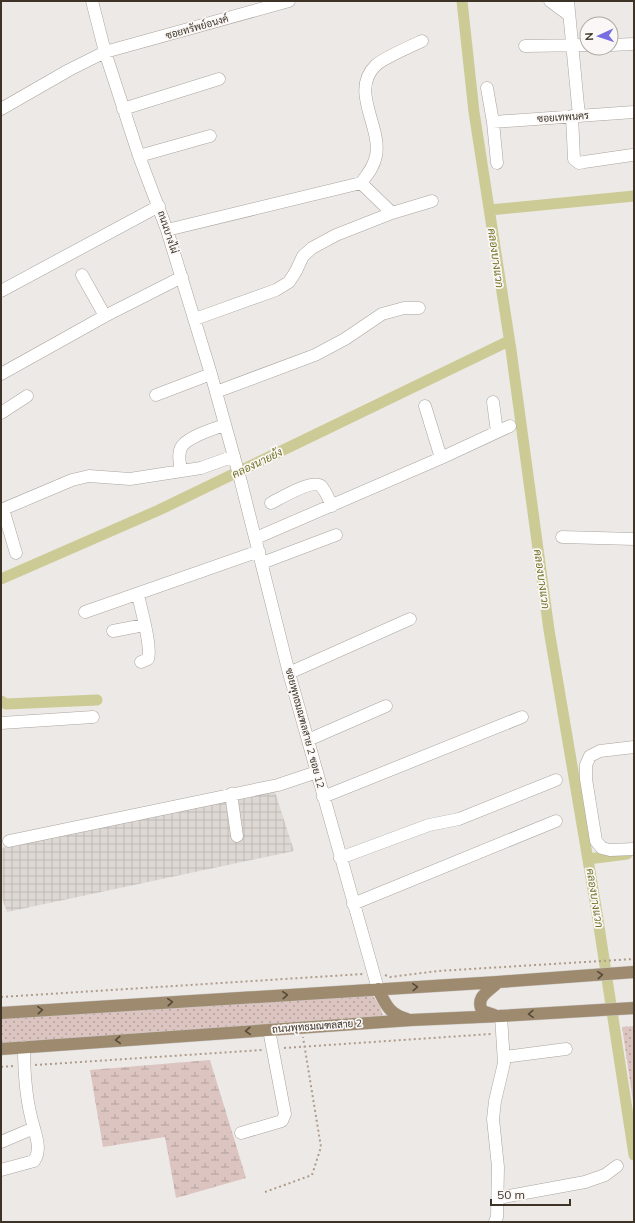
<svg xmlns="http://www.w3.org/2000/svg" width="635" height="1223" font-family="Mulish,Sarabun,sans-serif">
<style>
.industrial{fill:url(#industrial-grid)}
.grass{fill:url(#grass-dots)}
.wetland{fill:url(#wetland-marsh)}
.lines{fill:none;stroke-linecap:round;stroke-linejoin:round}
.canal{stroke:#cccb95;stroke-width:11}
.minor-casing{stroke:#aaa49d;stroke-width:13}
.major-casing{stroke:#c9c6c3;stroke-width:13}
.path{stroke:#ad9c8a;stroke-width:2;stroke-dasharray:2 3;stroke-linecap:butt}
.minor{stroke:#fff;stroke-width:12}
.major{stroke:#9e8a6f;stroke-width:12}
.oneway{stroke:#554a39}
.labels{text-anchor:middle;dominant-baseline:central;stroke-width:3.5;stroke-linejoin:round;paint-order:stroke}
.street-label{font-size:10px;fill:#3d3427;stroke:#faf7f6}
.water-label{font-size:11px;font-style:italic;fill:#737327;stroke:#faf7f6}
</style>
<defs>
<pattern id="industrial-grid" width="8" height="8" patternUnits="userSpaceOnUse"><rect width="8" height="8" fill="#ddd8d4"/><path d="M0 4h8M4 0v8" fill="none" stroke="#bfbab6"/></pattern>
<pattern id="grass-dots" width="8" height="8" patternUnits="userSpaceOnUse"><rect width="8" height="8" fill="#dcc4c1"/><path d="M2 2h.1M6 6h.1" fill="none" stroke="#b4a09d" stroke-width="1.8" stroke-linecap="round"/></pattern>
<pattern id="wetland-marsh" width="20" height="14" patternUnits="userSpaceOnUse"><rect width="20" height="14" fill="#dcc4c1"/><path d="M1 5h8M5 5V1M11 12h8M15 12V8" fill="none" stroke="#b4a09d"/></pattern>
</defs>
<rect width="100%" height="100%" fill="#ede9e6"/>
<path class="industrial" d="M275 792 294 851 7 912 1 895V848Z"/>
<path class="grass" d="M373 996 380 1006 383 1016 1 1043V1018Z
M634 1026V1108L622 1027Z"/>
<path class="wetland" d="M210 1060 246 1178 176 1198 165 1137 103 1147 90 1070Z"/>
<g class="lines">
<path class="canal" d="M462 1 474 112 511 350 549 630 596 907 634 1155
M490 210 634 196
M1 579 159 510 509 341
M1 701 6 704 97 700
M588 859 627 854"/>
<defs>
<path id="minor" d="M92 1 105 52 139 156 167 230 211 374 241 482 289 673 378 989
M550 1 569 15
M568 1 579 116
M611 45 634 44
M525 46 587 45
M487 88 493 122 497 163
M1 109 69 70 105 52 289 1
M123 109 219 79
M572 116 574 159 579 163 584 162 632 155
M493 122 634 112
M139 156 210 136
M361 183 392 213
M167 230 361 183C367 175 374 167 376 156 382 126 349 91 376 65 384 58 411 46 422 41
M82 275 105 316
M1 291 159 206
M195 319 276 290 289 282 296 271 303 256 312 248 336 235 392 213 432 201
M1 374 105 316 182 277
M216 392 315 355 345 339 382 314 404 308H419
M156 395 211 374
M493 402 497 432
M425 406 441 458
M1 413 27 396
M181 471C180 464 177 453 182 446 190 436 213 429 225 425
M271 503C281 498 312 479 321 486 326 491 329 500 332 506
M3 509 16 553
M1 510 72 480 89 476 130 479 201 468 234 456
M562 537 634 539
M256 538 441 458 510 426
M262 563 336 535
M138 595C141 609 152 647 148 659L141 662
M85 612 259 551
M113 631 144 625
M289 673 410 619
M1 723 93 717
M308 740 386 706
M634 747 600 751 590 756 586 765V779L596 841 602 848 610 850 634 849
M231 794 237 836
M323 797 522 717
M9 841 278 785 317 772
M340 858 429 825 459 819 556 780
M353 904 556 821
M504 1057 566 1049
M241 1133 282 1121 285 1114 269 1030
M1 1142 34 1128C26 1102 24 1074 24 1047
M1 1170 34 1161C41 1151 37 1139 34 1128
M498 1198 585 1182 605 1175 617 1166
M495 1222 497 1217 498 1167 493 1119 495 1101 504 1063 501 1016"/>
<path id="major" d="M378 989C386 1005 389 1014 407 1019
M1 1013 498 982 634 972
M494 1015 482 1011C475 996 489 992 498 982
M1 1049 411 1020 501 1016 634 1008"/>
</defs>
<use href="#minor" class="minor-casing"/>
<use href="#major" class="major-casing"/>
<path class="path" d="M385 975 390 977 438 971 634 959
M1 997 363 974
M284 1048 491 1034
M35 1065 262 1050
M1 1067 14 1066
M265 1192 312 1175 321 1147 303 1037"/>
<use href="#minor" class="minor"/>
<use href="#major" class="major"/>
</g>
<defs><path id="oneway-chevron" d="M-2-3.5L2.5 0L-2 3.5" fill="none" stroke-width="1.6" stroke-linecap="round" stroke-linejoin="round"/></defs>
<g class="oneway">
<use href="#oneway-chevron" transform="translate(600 975) rotate(-5)"/>
<use href="#oneway-chevron" transform="translate(415 987) rotate(-3)"/>
<use href="#oneway-chevron" transform="translate(285 995) rotate(-4)"/>
<use href="#oneway-chevron" transform="translate(170 1002) rotate(-4)"/>
<use href="#oneway-chevron" transform="translate(40 1010) rotate(-4)"/>
<use href="#oneway-chevron" transform="translate(531 1014) rotate(177)"/>
<use href="#oneway-chevron" transform="translate(248 1031) rotate(176)"/>
<use href="#oneway-chevron" transform="translate(118 1040) rotate(176)"/>
</g>
<g class="labels">
<g class="street-label">
<text transform="translate(197 27) rotate(-16)">ซอยทรัพย์อนงค์</text>
<text transform="translate(563 117) rotate(-4)">ซอยเทพนคร</text>
<text transform="translate(168 232) rotate(72)">ถนนบางไผ่</text>
<text transform="translate(305 728) rotate(75)">ซอยพุทธมณฑลสาย 2 ซอย 12</text>
<text transform="translate(317 1026) rotate(-4)">ถนนพุทธมณฑลสาย 2</text>
</g>
<g class="water-label">
<text transform="translate(496 258) rotate(82)">คลองบางแวก</text>
<text transform="translate(257 463) rotate(-26)">คลองนายย้ง</text>
<text transform="translate(542 579) rotate(82)">คลองบางแวก</text>
<text transform="translate(595 898) rotate(81)">คลองบางแวก</text>
</g>
</g>
<rect width="635" height="1223" fill="none" stroke="#3d3427" stroke-width="4"/>
<g transform="translate(599 36) rotate(267)"><circle r="19" fill="#faf7f6" stroke="#aea9a3"/>
<path d="M0-3L7 15L0 10L-7 15Z" fill="#786ee3"/>
<text y="-6" font-size="11" font-weight="bold" text-anchor="middle" fill="#3d3427">N</text>
</g>
<path d="M491 1199v6h79v-6" fill="none" stroke="#3d3427" stroke-width="2"/>
<text x="497" y="1199" font-size="12" fill="#3d3427" stroke="#faf7f6" stroke-width="3" paint-order="stroke">50 m</text>
</svg>
